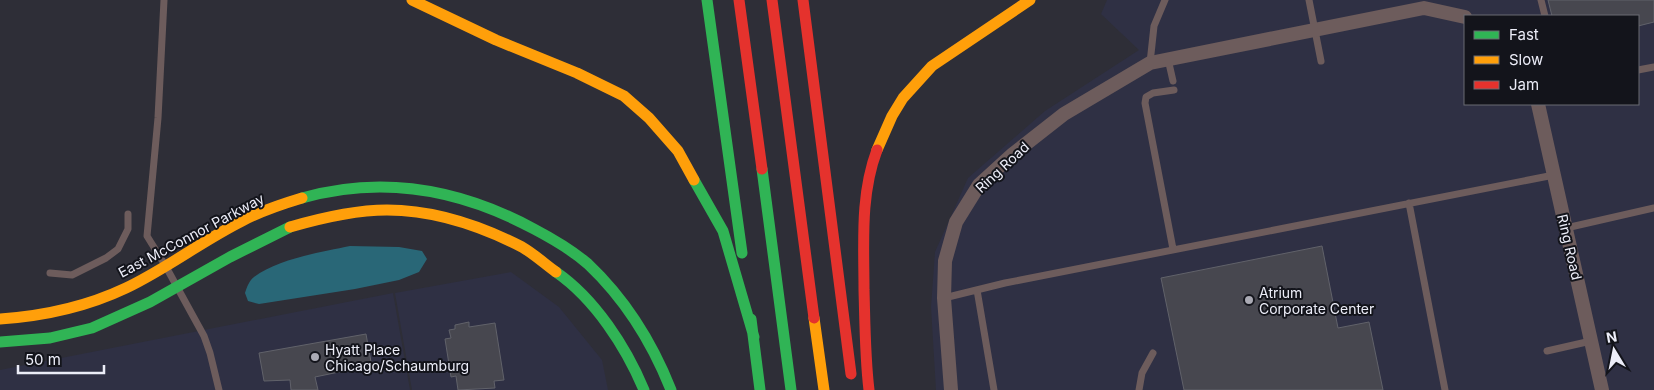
<svg xmlns="http://www.w3.org/2000/svg" width="1654" height="390" font-family="Inter,sans-serif">
<style>
.built{fill:#2f3044;fill-rule:evenodd}
.water{fill:#296777}
.building{fill:#47474f;stroke:#61626a}
.lines{fill:none;stroke-linecap:round;stroke-linejoin:round}
.lane{stroke:#6d5c5c;stroke-width:7}
.street{stroke:#6d5c5c;stroke-width:14}
.fast{stroke:#30b455;stroke-width:11}
.slow{stroke:#ff9f0a;stroke-width:11}
.jam{stroke:#e5322d;stroke-width:11}
.poi-dot{fill:#aaaab4;stroke:#13141b;stroke-width:2}
.labels{text-anchor:middle;dominant-baseline:central;stroke-width:4;stroke-linejoin:round;paint-order:stroke}
.street-label{font-size:14px;fill:#ecedf8;stroke:#13141b}
.poi-label{font-size:14px;fill:#ecedf8;stroke:#13141b;text-anchor:start}
</style>
<rect width="100%" height="100%" fill="#2e2e37"/>
<path class="built" d="M1107 0H1654V390H936L931 307 935 252 968 178 1045 111 1139 50 1101 14ZM1465 16H1638V104H1465Z
M511 272 559 307 602 360 608 390H412L395 293Z
M393 293 410 390H0V370Z"/>
<path class="water" d="M350 246 399 247 422 251 427 259 419 272 399 280 355 289 259 304 248 301 245 293C247 287 249 281 254 277 278 259 321 252 350 246Z"/>
<path class="building" d="M1548 0H1654V22L1638 26V16H1552Z
M1322 246 1338 328 1369 322 1383 390H1184L1161 278Z
M469 322V327L495 323 504 380 494 381 495 388 458 390 456 376 451 377 445 339 451 338 449 330 455 329V325Z
M366 334 371 362 339 372 315 377 318 390H291L290 380 264 381 259 353Z"/>
<g class="lines">
<path class="lane" d="M164 0 158 118 147 236 165 265 204 336 210 353 219 390
M1309 0 1321 61
M1541 0 1545 16
M1168 59 1173 81
M1150 63 1154 26 1165 0
M1638 70 1654 67
M1409 203 1445 390
M1566 228 1654 208
M1173 249 1145 103 1146 97 1153 93 1174 90
M50 273 72 275 106 258 118 249 128 229V214
M977 290 994 390
M944 298 1005 283 1554 175
M1547 351 1591 341
M1139 390 1142 373 1153 353"/>
<path class="street" d="M1538 104 1602 390
M951 390 944 298 945 261 956 222 979 185 1013 154 1064 114 1150 63 1424 8 1465 17"/>
<path class="fast" d="M707 0 742 253
M762 169 791 390
M694 180 723 231 754 337
M302 198C383 175 462 190 534 229 553 239 572 250 588 264 625 299 652 342 671 390
M556 272C595 299 626 347 644 390
M751 319 760 390
M0 342 50 338 92 328 150 302 230 257 290 227"/>
<path class="slow" d="M412 0 496 40 577 73 624 96 649 118 678 151 694 180
M877 150 892 116 903 98 932 66 1030 0
M290 227C321 218 354 210 387 210 433 210 481 226 522 247 534 254 545 264 556 272
M814 318 824 390
M0 319C44 316 86 307 126 288 166 269 202 241 242 221 261 211 282 204 302 198"/>
<path class="jam" d="M739 0 762 169
M772 0 814 318
M803 0 851 374
M869 390C865 357 865 324 864 290 864 243 860 195 877 150"/>
</g>
<g class="poi-dot">
<circle cx="1249" cy="300" r="5"/>
<circle cx="315" cy="357" r="5"/>
</g>
<g class="labels">
<g class="street-label">
<text transform="translate(1002 167) rotate(-43)">Ring Road</text>
<text transform="translate(191 235) rotate(-28)">East McConnor Parkway</text>
<text transform="translate(1570 247) rotate(77)">Ring Road</text>
</g>
<g class="poi-label">
<text x="1259" y="292">Atrium<tspan x="1259" dy="16">Corporate Center</tspan></text>
<text x="325" y="349">Hyatt Place<tspan x="325" dy="16">Chicago/Schaumburg</tspan></text>
</g>
</g>
<rect x="1464" y="15" width="175" height="90" fill="#13141b" stroke="#6a6b73"/>
<rect x="1474" y="31" width="25" height="8" fill="#30b455" stroke="#6a6b73"/>
<text x="1509" y="40" font-size="15" fill="#ecedf8">Fast</text>
<rect x="1474" y="56" width="25" height="8" fill="#ff9f0a" stroke="#6a6b73"/>
<text x="1509" y="65" font-size="15" fill="#ecedf8">Slow</text>
<rect x="1474" y="81" width="25" height="8" fill="#e5322d" stroke="#6a6b73"/>
<text x="1509" y="90" font-size="15" fill="#ecedf8">Jam</text>
<g transform="translate(1614 350) rotate(350)" stroke="#13141b" stroke-width="4" paint-order="stroke">
<path d="M0-4L9 19L0 12L-9 19Z" fill="#ecedf8"/>
<text y="-8" font-size="14" font-weight="bold" text-anchor="middle" fill="#ecedf8">N</text>
</g>
<path d="M18 365v8h86v-8" fill="none" stroke="#ecedf8" stroke-width="2.5"/>
<text x="25" y="365" font-size="15" fill="#ecedf8" stroke="#13141b" stroke-width="4" paint-order="stroke">50 m</text>
</svg>
